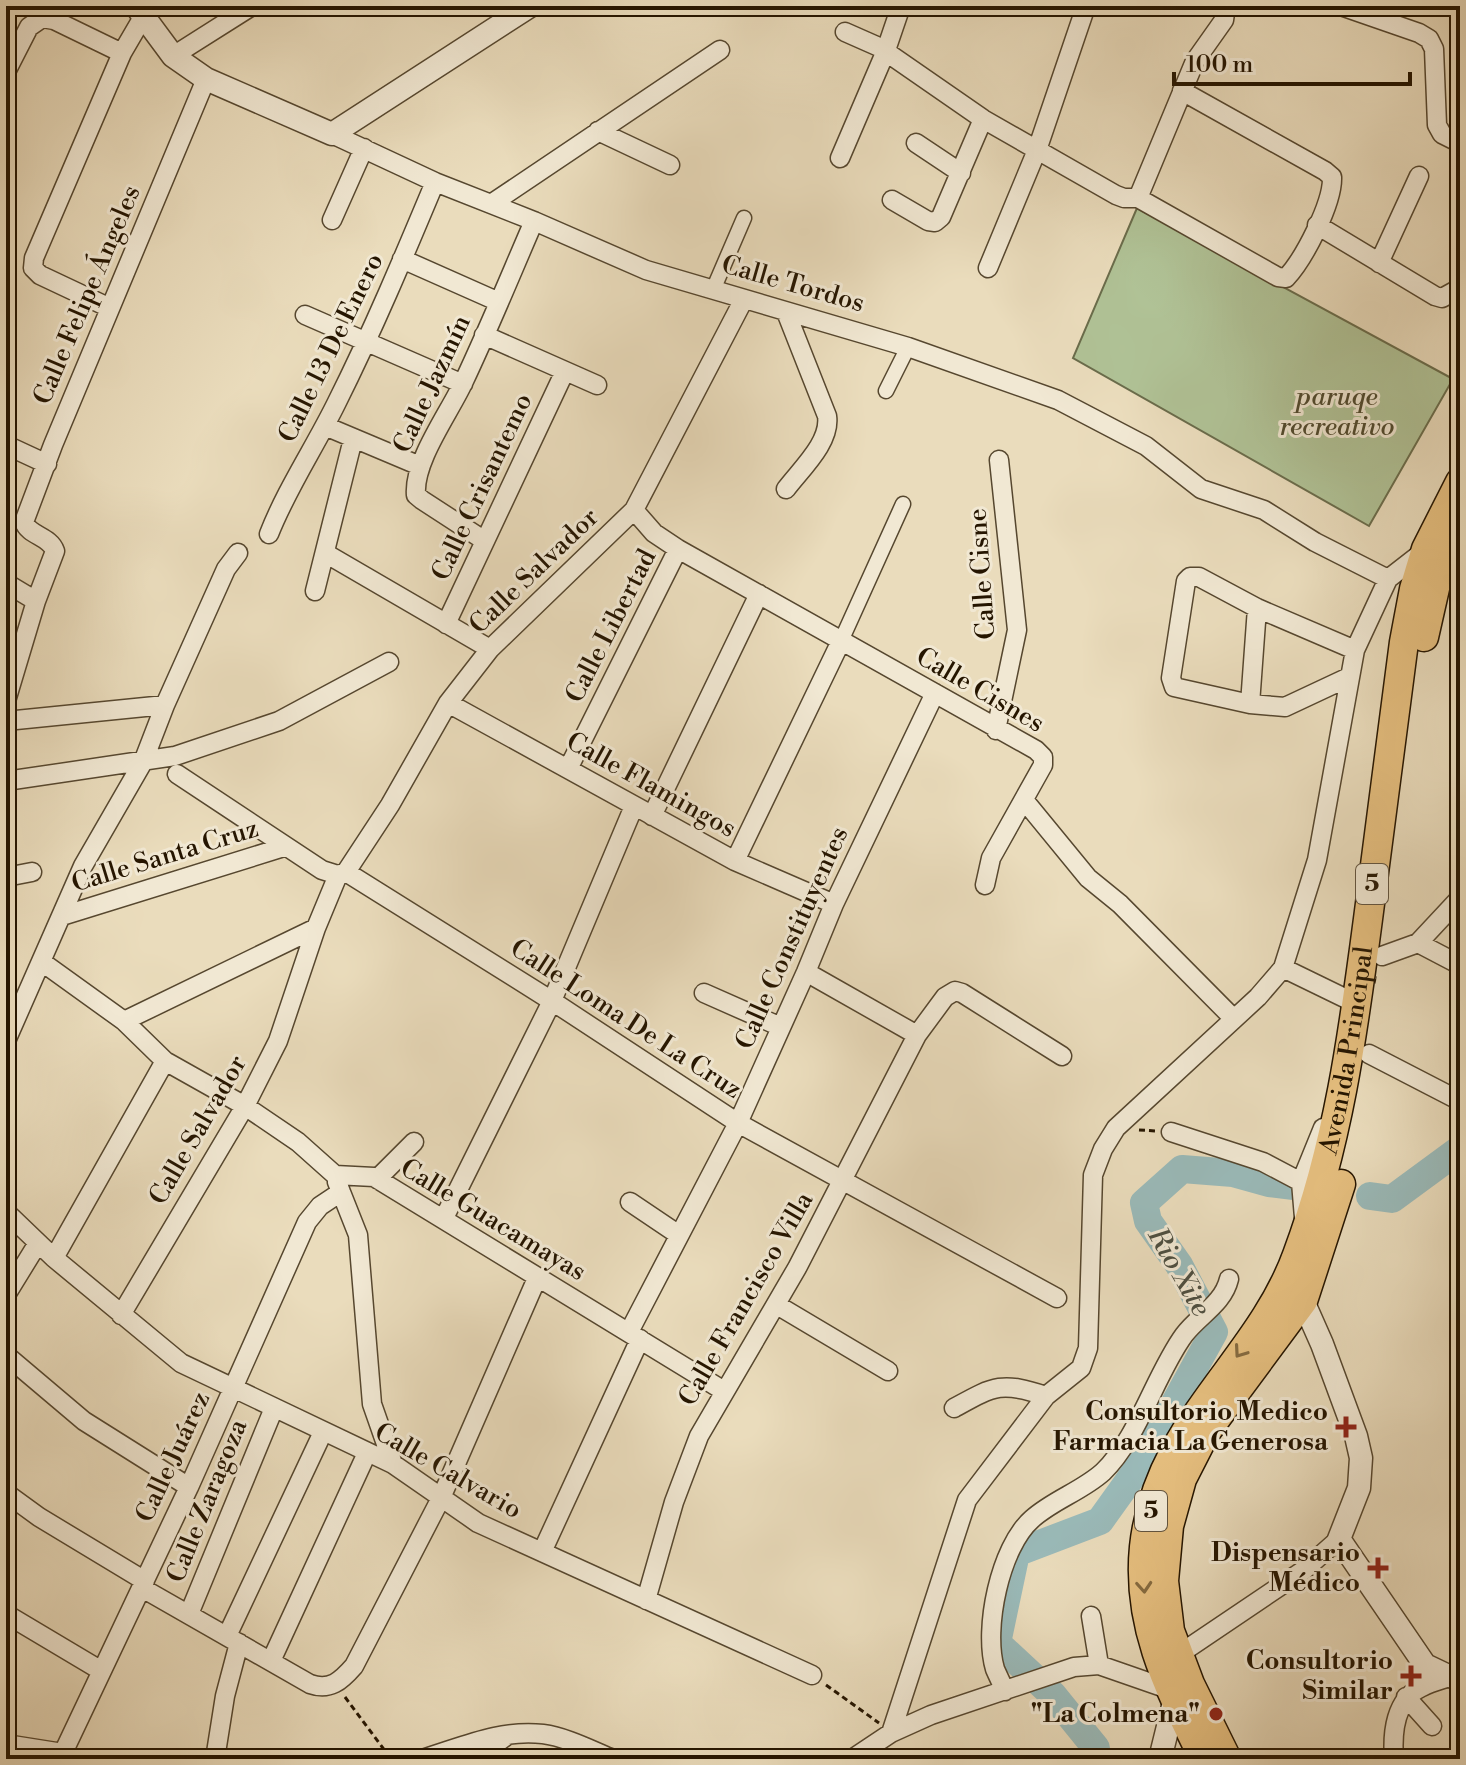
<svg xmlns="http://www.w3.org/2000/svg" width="1466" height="1765" font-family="'Libre Bodoni',serif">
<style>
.green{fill:#b0c296;stroke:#6a6c4b;stroke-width:2}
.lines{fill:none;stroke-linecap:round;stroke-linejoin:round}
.river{stroke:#9abab9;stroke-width:28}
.pedestrian-casing{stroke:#56472f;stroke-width:17}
.minor-casing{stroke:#56472f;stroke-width:21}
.tertiary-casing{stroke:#56472f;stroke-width:25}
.primary-casing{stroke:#251500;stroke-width:31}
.path{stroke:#251500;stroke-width:3;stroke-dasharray:6 4;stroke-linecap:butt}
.pedestrian{stroke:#f1e8d3;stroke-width:14}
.minor{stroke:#f1e8d3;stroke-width:18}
.tertiary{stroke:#f1e8d3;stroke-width:22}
.primary{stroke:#e5be7e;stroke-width:28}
.oneway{stroke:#856a3f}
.poi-dot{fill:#8f2418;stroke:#f1e8d3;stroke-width:3}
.labels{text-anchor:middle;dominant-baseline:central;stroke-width:6;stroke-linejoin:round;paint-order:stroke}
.shield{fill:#f1e8d3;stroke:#62543f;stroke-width:2}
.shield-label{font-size:24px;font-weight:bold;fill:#251500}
.street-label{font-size:26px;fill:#251500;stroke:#f1e8d3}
.park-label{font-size:26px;font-style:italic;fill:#4f492d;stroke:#f1e8d3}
.poi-label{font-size:26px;font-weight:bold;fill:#251500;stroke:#f1e8d3;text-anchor:end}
.water-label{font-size:28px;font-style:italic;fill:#4e4f41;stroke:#f1e8d3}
</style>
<rect width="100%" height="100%" fill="#eadcbc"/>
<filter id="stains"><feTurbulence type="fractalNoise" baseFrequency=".0025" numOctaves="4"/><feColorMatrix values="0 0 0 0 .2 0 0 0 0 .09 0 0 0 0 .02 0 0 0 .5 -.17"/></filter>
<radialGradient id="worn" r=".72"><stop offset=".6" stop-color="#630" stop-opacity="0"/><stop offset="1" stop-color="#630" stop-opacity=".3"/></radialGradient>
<path class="green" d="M1137 208 1453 379 1369 526 1073 358Z"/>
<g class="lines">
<path class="river" d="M1370 1196 1392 1199 1460 1149
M1096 1759V1748L1053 1695 997 1643 1016 1553 1100 1521 1143 1461 1214 1332 1179 1265 1148 1221 1144 1203 1182 1169 1233 1173 1269 1183 1294 1186"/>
<defs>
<path id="pedestrian" d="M713 290 744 218
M886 391 908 347
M841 641 903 504"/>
<path id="minor" d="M1341 6 1419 33 1429 39 1434 49 1437 125 1442 134 1460 143
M845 32 879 47 983 119 1116 195 1124 198H1138
M173 56 252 6
M6 72 29 27 42 18 54 20 122 53
M598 131 670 165
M332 134 435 182 534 221 646 270 908 347 1058 400 1146 446 1201 489 1264 510 1315 542 1388 579 1424 551
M916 143 961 173
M840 158 885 53 901 6
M1138 198 1278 277 1286 278C1304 259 1333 203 1332 177L1325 171 1182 91
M1138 198 1195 61 1224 20 1226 6
M892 200 928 221 935 222 941 217 983 119
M491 204 720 50
M332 220 364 148
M1317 225 1435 296 1442 298 1460 288
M402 259 499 302
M1379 263 1419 176
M988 268 1037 150 1086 6
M110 308 40 275 33 268 34 258 122 53 143 17
M786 312 827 416C831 442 801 469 786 489
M305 315 463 384
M484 335 597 385
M325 426 420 466
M6 445 47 464
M634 510 654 533 678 549 1036 750 1043 757V765L991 858 985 885
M269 534C287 488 315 447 337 402 373 330 404 256 435 182
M485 541 422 500 416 495C413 461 450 412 464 381 489 328 511 274 534 221
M325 553 490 649
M6 583 36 601
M315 591 353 439
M446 624 565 371
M1349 677 1285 707 1250 704 1174 687 1171 678 1186 581 1190 577H1199L1257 608 1355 650
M6 701 36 601 55 551C50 536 29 536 24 522L53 445 206 79
M448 703 735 861 834 904
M1250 704 1257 608
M6 721 165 705
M996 730 1017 630 999 460
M568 769 678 549
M177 774 322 870 338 875 346 872 552 1001 738 1123 1057 1298
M6 781 175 756 279 721 389 662
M1024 800 1088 878 1120 904 1233 1018
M652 816 759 594
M735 861 841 641
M346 872 390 805 448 703 490 649 634 510 744 299
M6 877 32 872
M62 916 284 847
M1418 943 1460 965
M1382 956 1418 943 1460 898
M42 962 124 1021 165 1061 245 1106 298 1142 335 1175 374 1177 724 1391
M1283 968 1357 1004
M806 972 917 1035
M704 993 781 1027
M124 1021 316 928
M6 1041 83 866 143 762 165 705 226 569 238 553
M1369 1054 1460 1101
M1171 1132 1263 1162 1301 1182
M377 1179 414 1142
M337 1182 358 1235 372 1404 393 1464
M630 1202 679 1235
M6 1212 54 1258 181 1363 393 1464 478 1523 812 1675
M444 1218 552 1001 634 806
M1304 1218 1301 1182 1323 1128
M54 1258 165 1061
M6 1295 38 1243
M777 1305 888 1371
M121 1315 245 1106 278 1041 316 928 338 875
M629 1332 738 1123 806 972 834 904 935 693
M6 1355 84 1421 189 1487
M954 1408C994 1386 1001 1381 1046 1396
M6 1493 39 1517 145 1581
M542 1552 640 1339
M142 1588 310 1684C330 1691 341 1681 354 1666L441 1498 537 1278
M646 1600 674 1502 699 1436 797 1268 917 1035 945 997 955 991 962 993 1062 1056
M6 1614 100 1670
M189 1614 274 1408
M1091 1616 1099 1665
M227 1636 323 1432
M1178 1655 1304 1570 1339 1539
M271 1661 367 1453
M1005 1691C1002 1684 998 1676 995 1669 983 1629 1000 1547 1032 1519 1053 1500 1082 1491 1103 1472 1137 1440 1156 1373 1184 1335 1199 1315 1223 1304 1229 1279
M1406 1697 1432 1726
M891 1733 967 1500 1046 1396 1081 1368 1088 1348 1093 1175 1103 1149 1116 1128 1258 997 1283 968 1317 860 1355 650 1388 579
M6 1744 63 1753 79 1759
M63 1759V1753L189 1487 307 1222 320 1206 341 1192
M215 1759 225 1696 239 1643
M422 1759C462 1747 500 1729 543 1734 566 1737 591 1750 613 1759
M475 1759 505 1737
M852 1759 891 1733 931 1715 1074 1667 1099 1665 1171 1690
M1394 1759C1392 1733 1395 1699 1422 1687 1433 1681 1446 1679 1458 1674"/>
<path id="tertiary" d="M136 6 173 56 206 79 332 134 530 6
M1293 1294 1303 1301 1322 1344 1356 1436 1361 1458 1359 1488 1339 1539 1425 1665 1446 1675 1460 1679
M1160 1759 1175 1698"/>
<g id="primary">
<path d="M1424 637 1438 575 1460 524"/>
<path id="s1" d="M1204 1759C1170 1690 1136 1627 1144 1547 1157 1423 1258 1362 1297 1255 1338 1146 1353 1034 1368 919 1380 827 1392 734 1404 642L1414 589 1426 549 1460 482"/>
<path d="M1227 1759 1190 1684 1170 1631 1164 1581 1169 1526 1182 1479 1206 1432 1303 1301 1341 1184"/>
</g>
</defs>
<use href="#pedestrian" class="pedestrian-casing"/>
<use href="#minor" class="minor-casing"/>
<use href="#tertiary" class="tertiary-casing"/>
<use href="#primary" class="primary-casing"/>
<path class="path" d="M1139 1130 1156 1131
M826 1685 879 1723
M345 1697 391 1759"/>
<use href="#pedestrian" class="pedestrian"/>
<use href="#minor" class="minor"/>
<use href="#tertiary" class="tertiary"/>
<use href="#primary" class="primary"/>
</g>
<defs><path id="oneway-chevron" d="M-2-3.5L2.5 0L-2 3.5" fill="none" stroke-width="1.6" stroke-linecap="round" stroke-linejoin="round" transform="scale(2)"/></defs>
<g class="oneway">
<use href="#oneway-chevron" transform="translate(1240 1352) rotate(125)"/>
<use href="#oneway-chevron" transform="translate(1144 1587) rotate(86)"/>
</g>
<g class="poi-dot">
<path d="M1342 1415h8v8h8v8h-8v8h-8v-8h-8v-8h8z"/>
<path d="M1374 1556h8v8h8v8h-8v8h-8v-8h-8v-8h8z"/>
<path d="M1407 1664h8v8h8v8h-8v8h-8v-8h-8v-8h8z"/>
<circle cx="1216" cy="1714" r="8"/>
</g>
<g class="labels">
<g class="shield">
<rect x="1356" y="864" width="32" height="40" rx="6"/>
<rect x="1135" y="1491" width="32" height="40" rx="6"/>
</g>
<g class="shield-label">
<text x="1372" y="884">5</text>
<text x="1151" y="1511">5</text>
</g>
<g class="street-label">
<text transform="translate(793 284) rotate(16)">Calle Tordos</text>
<text transform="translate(87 295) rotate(-67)">Calle Felipe Ángeles</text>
<text transform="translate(331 348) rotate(-64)">Calle 13 De Enero</text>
<text transform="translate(432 384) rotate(-65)">Calle Jazmín</text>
<text transform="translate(482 487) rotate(-65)">Calle Crisantemo</text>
<text transform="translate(534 571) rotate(-44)">Calle Salvador</text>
<text transform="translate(982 574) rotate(-94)">Calle Cisne</text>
<text transform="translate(611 626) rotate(-63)">Calle Libertad</text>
<text transform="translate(980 690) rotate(30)">Calle Cisnes</text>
<text transform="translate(651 785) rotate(29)">Calle Flamingos</text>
<text transform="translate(165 856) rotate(-17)">Calle Santa Cruz</text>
<text transform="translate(792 938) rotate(-66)">Calle Constituyentes</text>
<text transform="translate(626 1019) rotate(33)">Calle Loma De La Cruz</text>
<text stroke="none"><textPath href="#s1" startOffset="768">Avenida Principal</textPath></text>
<text transform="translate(198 1130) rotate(-60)">Calle Salvador</text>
<text transform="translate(493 1220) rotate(31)">Calle Guacamayas</text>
<text transform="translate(746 1299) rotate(-60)">Calle Francisco Villa</text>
<text transform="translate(173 1457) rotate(-65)">Calle Juárez</text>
<text transform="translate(448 1471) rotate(30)">Calle Calvario</text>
<text transform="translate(207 1501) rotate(-68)">Calle Zaragoza</text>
</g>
<g class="park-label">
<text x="1337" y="397">paruqe<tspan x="1337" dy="30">recreativo</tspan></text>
</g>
<g class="poi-label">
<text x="1328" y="1412">Consultorio Medico<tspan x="1328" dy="30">Farmacia La Generosa</tspan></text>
<text x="1360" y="1553">Dispensario<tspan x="1360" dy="30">Médico</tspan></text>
<text x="1393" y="1661">Consultorio<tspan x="1393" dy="30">Similar</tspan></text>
<text x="1200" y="1714">"La Colmena"</text>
</g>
<g class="water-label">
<text transform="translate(1179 1272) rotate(60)">Rio Xite</text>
</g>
</g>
<rect width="1466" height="1765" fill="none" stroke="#eadcbc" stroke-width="32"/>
<rect x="8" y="8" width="1450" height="1749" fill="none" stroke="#251500" stroke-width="4"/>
<rect x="16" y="16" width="1434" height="1733" fill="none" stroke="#251500" stroke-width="2"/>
<path d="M1174 72v12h236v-12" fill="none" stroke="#251500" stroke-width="4"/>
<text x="1186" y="72" font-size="24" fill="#251500" stroke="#f1e8d3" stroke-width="6" paint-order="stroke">100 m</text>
<rect width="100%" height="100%" filter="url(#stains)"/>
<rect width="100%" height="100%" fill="url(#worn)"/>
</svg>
